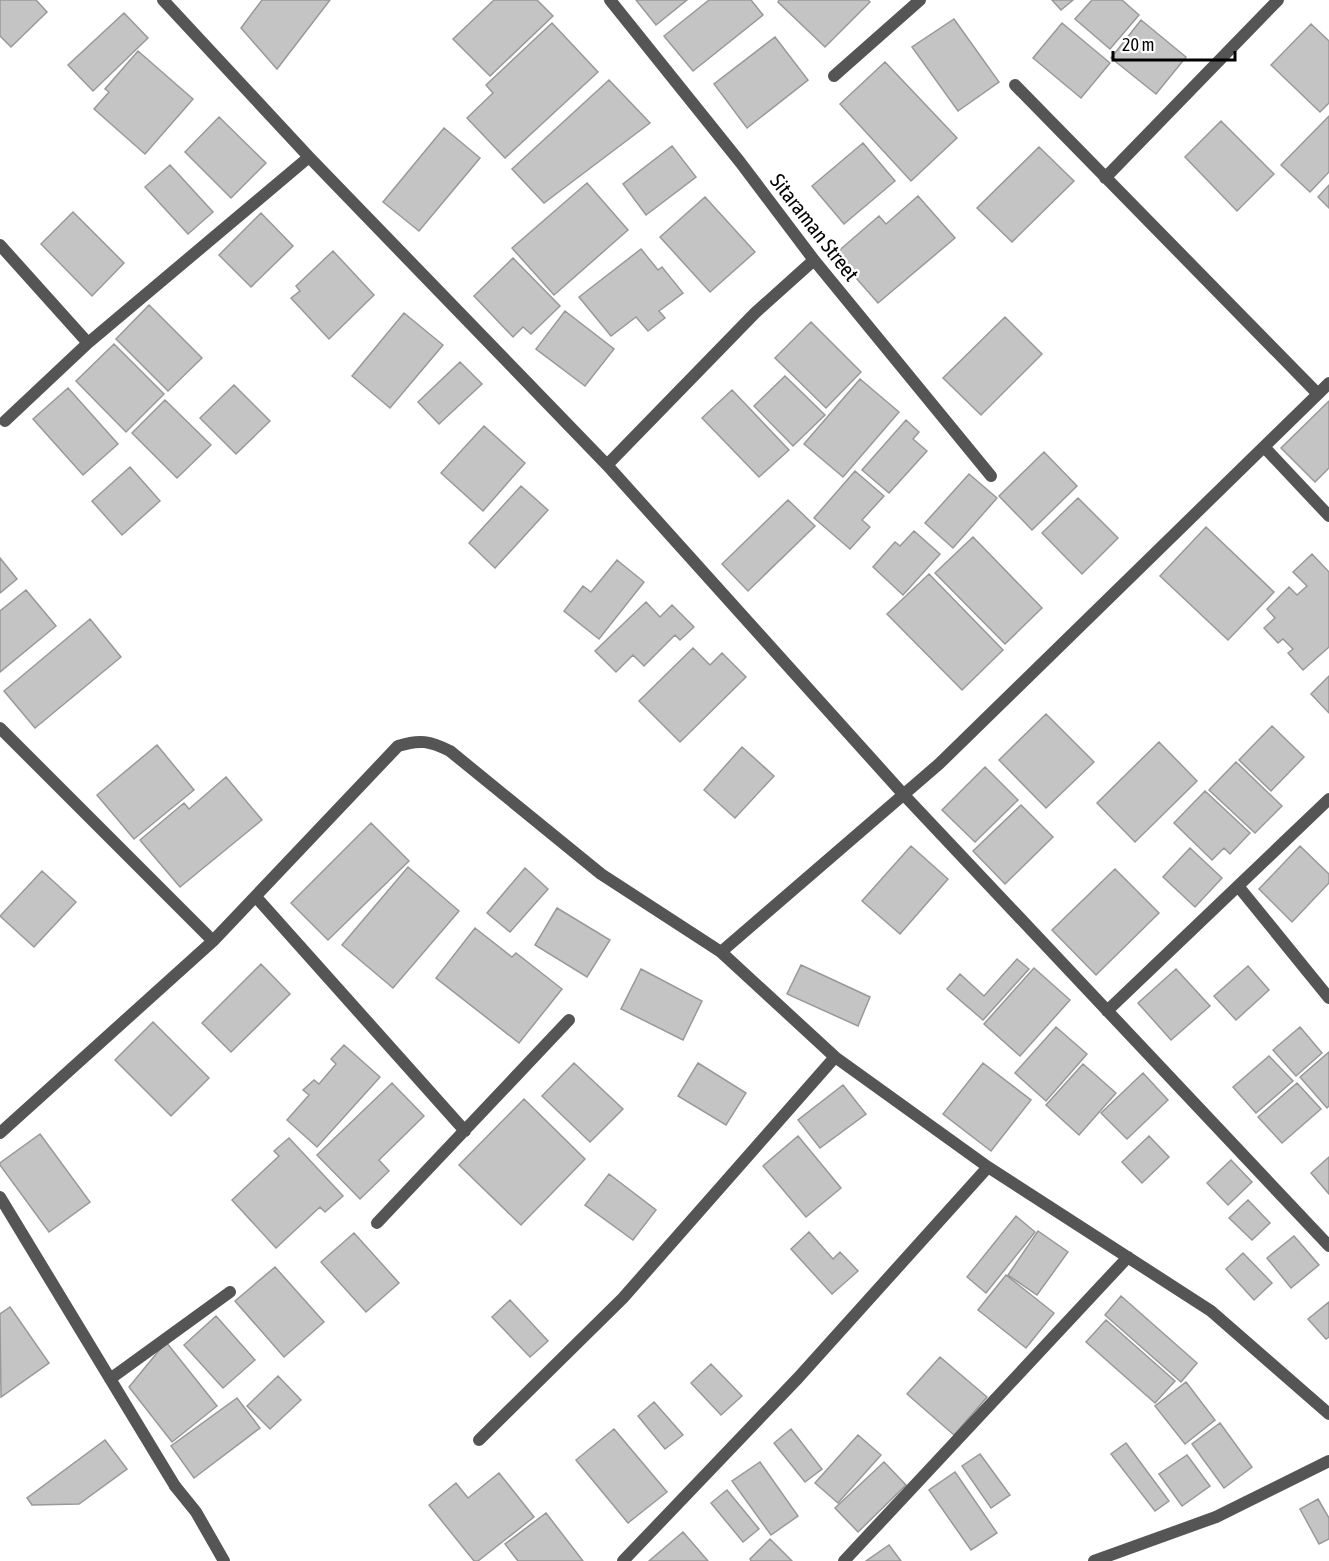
<svg xmlns="http://www.w3.org/2000/svg" width="1329" height="1561" font-family="'Asap Condensed',sans-serif">
<style>
.building{fill:#c4c4c4;stroke:#999;stroke-width:1.5}
.lines{fill:none;stroke-linecap:round;stroke-linejoin:round}
.lane{stroke:#555;stroke-width:12}
.street{stroke:#555;stroke-width:12}
.labels{text-anchor:middle;dominant-baseline:central;stroke-width:5;stroke-linejoin:round;paint-order:stroke}
.street-label{font-size:21px;fill:#000;stroke:#fff}
</style>
<rect width="100%" height="100%" fill="#fff"/>
<path class="building" d="M0 0H36L47 12 11 47 0 36Z
M262 0H330L277 69 241 28Z
M494 0H537L553 16 490 76 453 39Z
M636 0H687L656 25Z
M709 0H751L763 15 693 71 664 36Z
M779 0H868L870 2 825 47 778 2Z
M1052 0H1073L1061 10Z
M1092 0H1122L1139 15 1110 49 1075 19Z
M124 13 148 38 93 91 68 65Z
M954 19 999 82 958 111 912 47Z
M1141 20 1186 57 1156 94 1111 58Z
M552 23 598 72 505 158 467 118 493 93 486 85Z
M1062 23 1110 63 1081 98 1033 58Z
M1311 24 1329 41V103L1320 112 1271 65Z
M775 37 808 80 747 128 714 84Z
M138 51 193 99 145 154 94 109 109 92 105 89Z
M885 62 957 138 911 181 840 104Z
M609 80 650 123 544 203 512 169Z
M1329 116V172L1310 192 1281 165Z
M219 117 266 163 231 198 185 152Z
M1221 121 1274 174 1237 211 1185 157Z
M444 128 480 158 419 231 383 202Z
M863 143 895 181 844 224 812 186Z
M672 146 696 177 646 215 623 184Z
M1039 147 1074 181 1012 242 977 208Z
M170 165 213 212 188 234 145 187Z
M587 183 628 230 554 295 512 248Z
M1329 185V208L1318 197Z
M918 196 955 238 878 303 835 254 879 216 886 224Z
M705 197 755 252 710 292 660 237Z
M73 212 124 263 92 296 41 244Z
M261 213 293 246 251 287 219 255Z
M641 249 658 270 662 267 683 293 659 311 665 318 648 331 636 317 611 336 579 297Z
M333 251 374 295 329 339 291 298 300 291 296 286Z
M513 258 560 306 531 334 523 327 513 337 474 296Z
M149 305 202 358 168 391 116 339Z
M565 311 614 349 585 386 536 349Z
M404 313 443 345 390 408 352 376Z
M1005 317 1042 354 981 415 943 378Z
M811 322 861 372 826 408 775 358Z
M114 344 164 394 126 432 76 381Z
M460 362 482 384 439 424 418 402Z
M785 376 825 415 793 446 754 406Z
M860 379 899 412 843 477 804 444Z
M234 385 270 421 236 454 200 418Z
M68 388 118 444 83 475 33 419Z
M732 390 789 450 759 477 702 418Z
M165 400 211 445 177 478 132 433Z
M1329 401V468L1315 482 1281 448Z
M906 420 919 432 913 439 927 451 889 493 862 470Z
M484 426 525 463 483 511 441 473Z
M1044 452 1077 486 1032 530 999 496Z
M130 467 160 501 122 535 92 501Z
M855 471 884 496 862 520 870 527 850 549 814 518Z
M969 474 997 498 953 548 925 523Z
M521 486 548 510 495 568 469 543Z
M1078 498 1118 538 1082 574 1042 533Z
M788 500 815 526 748 591 722 564Z
M1206 527 1274 592 1228 640 1160 576Z
M914 531 940 554 903 595 873 567 895 542 900 546Z
M973 537 1042 608 1005 644 935 573Z
M1312 554 1329 572V647L1303 670 1288 653 1293 649 1283 639 1278 643 1264 628 1275 618 1267 609 1289 587 1297 595 1307 586 1293 572Z
M0 558 17 579 0 593Z
M617 560 644 582 599 639 564 611 583 586 591 592Z
M929 574 1003 650 962 690 887 614Z
M26 590 56 626 0 672V611Z
M646 602 660 617 672 605 694 627 680 640 675 635 644 666 633 655 616 672 595 651Z
M90 619 121 657 35 728 4 691Z
M693 648 710 665 722 653 746 677 680 742 639 701Z
M1329 676V713L1311 694Z
M1046 714 1094 762 1046 808 999 760Z
M1272 726 1304 757 1271 791 1239 760Z
M1159 742 1197 781 1135 842 1097 803Z
M157 745 194 790 134 839 97 795Z
M742 747 774 776 735 818 704 790Z
M1236 762 1282 806 1255 833 1209 790Z
M985 767 1018 800 975 842 942 810Z
M226 777 262 820 180 887 140 840 184 803 189 809Z
M1205 791 1250 833 1230 854 1224 848 1212 860 1174 823Z
M1021 805 1053 837 1005 884 973 851Z
M371 823 409 861 328 940 291 903Z
M911 846 948 879 900 934 862 901Z
M1300 846 1329 874V883L1292 922 1259 889Z
M1190 848 1222 878 1195 907 1163 877Z
M408 867 459 911 393 988 342 945Z
M525 868 548 889 510 932 487 913Z
M1115 869 1159 913 1096 975 1052 930Z
M42 871 76 902 34 947 0 916Z
M557 908 610 940 587 977 535 945Z
M475 928 512 957 516 953 562 989 519 1043 436 978Z
M1017 959 1029 969 983 1020 947 989 960 974 984 996Z
M261 964 290 994 231 1052 202 1023Z
M801 965 870 997 858 1026 787 994Z
M1248 966 1269 990 1236 1020 1214 996Z
M1034 968 1070 1000 1020 1056 984 1024Z
M641 969 702 1001 683 1040 621 1009Z
M1176 969 1210 1006 1171 1040 1138 1003Z
M153 1022 209 1078 171 1116 115 1060Z
M1056 1027 1087 1054 1046 1101 1015 1073Z
M1300 1027 1322 1053 1296 1076 1273 1050Z
M344 1045 380 1077 317 1147 287 1120 309 1095 303 1090 314 1080 319 1084 336 1064 331 1059Z
M1329 1052V1106L1327 1108 1300 1077Z
M1269 1056 1293 1081 1256 1113 1233 1087Z
M574 1063 623 1109 590 1142 542 1096Z
M698 1063 746 1093 726 1125 678 1096Z
M983 1063 1031 1100 991 1151 943 1114Z
M1083 1064 1116 1093 1079 1135 1046 1105Z
M1143 1073 1168 1100 1127 1139 1101 1113Z
M392 1083 424 1116 379 1160 389 1171 360 1199 317 1155Z
M1297 1083 1321 1109 1282 1143 1258 1117Z
M843 1085 866 1114 820 1148 798 1120Z
M524 1099 585 1159 521 1225 459 1165Z
M40 1134 90 1202 49 1232 0 1165V1163Z
M798 1136 841 1188 806 1217 763 1166Z
M1149 1136 1169 1157 1142 1183 1122 1162Z
M289 1138 343 1196 325 1212 320 1207 276 1248 232 1200 279 1156 274 1151Z
M1329 1157V1194L1311 1173Z
M1231 1160 1252 1182 1228 1205 1207 1183Z
M609 1174 656 1210 633 1240 585 1205Z
M1248 1200 1270 1223 1252 1240 1229 1218Z
M1016 1216 1035 1232 986 1293 967 1277Z
M1038 1231 1068 1252 1037 1295 1008 1275Z
M809 1232 833 1259 840 1252 858 1271 832 1294 791 1249Z
M354 1233 399 1283 366 1312 321 1262Z
M1294 1236 1319 1265 1291 1288 1267 1258Z
M1243 1253 1272 1283 1254 1300 1226 1269Z
M275 1267 324 1322 284 1357 235 1301Z
M1006 1275 1054 1313 1026 1348 978 1310Z
M1121 1296 1197 1363 1181 1382 1105 1315Z
M510 1300 548 1341 530 1357 492 1317Z
M1329 1302V1337L1326 1339 1308 1319Z
M10 1307 49 1363 1 1397 0 1314Z
M216 1316 255 1360 223 1388 184 1345Z
M1106 1320 1175 1381 1155 1403 1086 1342Z
M166 1342 217 1406 172 1442 129 1387Z
M940 1357 987 1397 954 1435 907 1394Z
M711 1364 742 1396 721 1415 691 1383Z
M278 1376 301 1400 270 1429 247 1406Z
M1186 1382 1215 1420 1185 1444 1155 1406Z
M237 1398 260 1428 194 1478 171 1446Z
M654 1402 683 1435 665 1449 638 1416Z
M1220 1423 1252 1467 1224 1488 1192 1444Z
M614 1429 667 1492 628 1523 576 1460Z
M791 1429 822 1469 805 1482 774 1443Z
M858 1435 881 1455 838 1503 815 1483Z
M105 1440 127 1469 79 1504 32 1505 27 1498Z
M1126 1443 1169 1501 1155 1511 1111 1454Z
M980 1454 1010 1495 991 1508 962 1466Z
M1187 1455 1210 1486 1182 1506 1159 1474Z
M760 1462 798 1516 771 1535 732 1481Z
M884 1462 906 1485 858 1532 835 1508Z
M955 1472 997 1533 971 1550 929 1490Z
M499 1473 534 1517 478 1561H474L429 1505 456 1483 468 1498Z
M727 1490 759 1529 743 1542 711 1503Z
M1318 1499 1329 1518V1539L1319 1544 1300 1509Z
M546 1513 583 1561H518L505 1544Z
M683 1532 708 1561H649Z
M770 1539 792 1561H751L750 1559Z
M889 1545 901 1561H866Z"/>
<g class="lines">
<path class="lane" d="M175 1486 196 1512 224 1561"/>
<path class="street" d="M163 0 309 157 607 465 904 795 1329 1246
M610 0 740 162 814 260 991 476
M834 76 920 0
M1015 85 1318 394 1329 383
M1105 178 1278 0
M0 245 88 343 309 157
M5 421 88 343
M1264 447 1329 516
M607 465 755 313 814 260
M0 728 213 941 0 1133
M1238 886 1329 998
M256 897 465 1131
M213 941 398 746C420 739 430 741 450 751L601 874 721 952 835 1057
M721 952 939 764 1318 394
M1107 1011 1329 799
M0 1197 175 1486
M377 1223 569 1020
M110 1379 230 1292
M479 1440 623 1298 835 1057 988 1167
M623 1561 798 1378 988 1167 1211 1311 1329 1414
M844 1561 1128 1257
M1094 1561 1216 1517 1329 1461"/>
</g>
<g class="labels">
<g class="street-label">
<text transform="translate(815 227) rotate(52)">Sitaraman Street</text>
</g>
</g>
<path d="M1113 51v9h122v-9" fill="none" stroke="#000000" stroke-width="3"/>
<text x="1122" y="51" font-size="18" fill="#000000" stroke="#ffffff" stroke-width="4.5" paint-order="stroke">20 m</text>
</svg>
